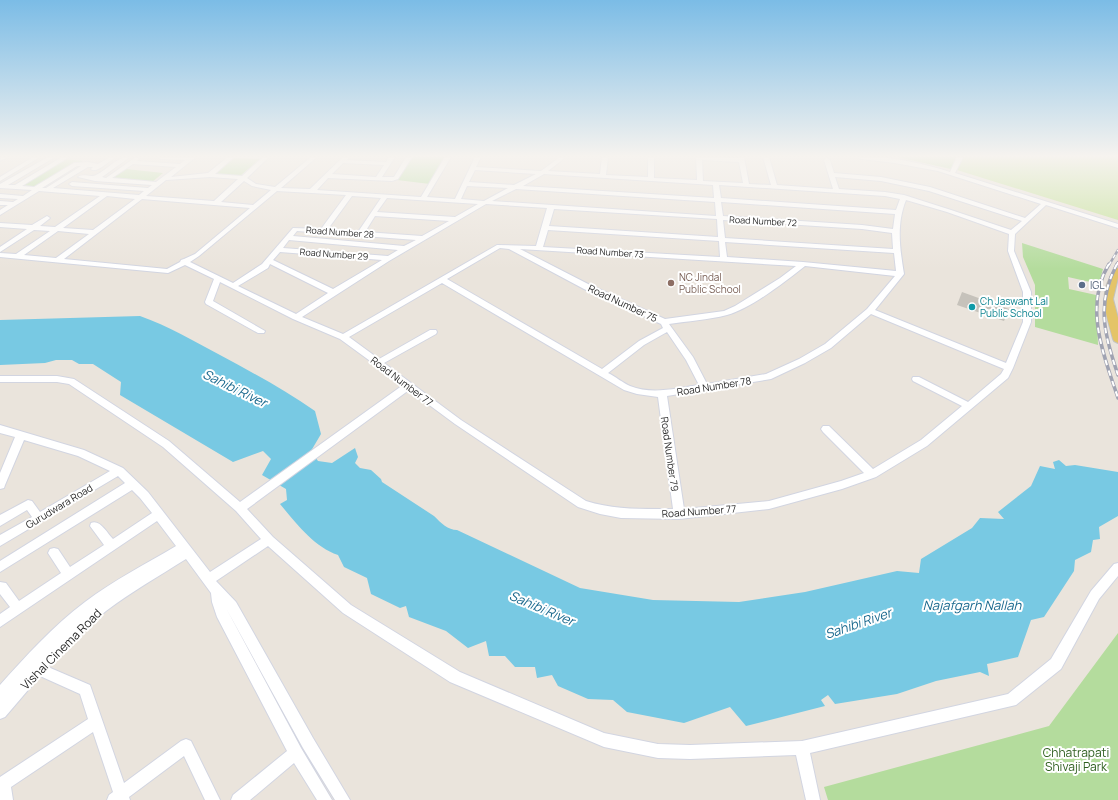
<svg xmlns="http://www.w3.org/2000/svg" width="1118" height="800" font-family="Manrope,sans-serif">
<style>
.green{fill:#b4dc9d}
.pitch{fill:#c5e29a}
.water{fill:#78c9e3}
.building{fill:#c6c2bb}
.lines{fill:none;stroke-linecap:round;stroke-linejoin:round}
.minor-casing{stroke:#d2d5e1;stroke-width:2}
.major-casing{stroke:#c3c3c3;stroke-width:2}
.minor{fill:#fff;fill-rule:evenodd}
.major{fill:#e4c468;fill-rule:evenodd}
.rail-far1-casing{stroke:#a0a3b2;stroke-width:2.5}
.rail-casing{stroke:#a0a3b2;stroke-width:3.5}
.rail-far1{stroke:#fff;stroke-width:1.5;stroke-dasharray:4;stroke-linecap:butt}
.rail{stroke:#fff;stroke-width:2;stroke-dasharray:5.5;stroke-linecap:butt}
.education-dot{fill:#8d6e63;stroke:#fff;stroke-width:1.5}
.service-dot{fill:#5c6f8a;stroke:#fff;stroke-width:1.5}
.culture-dot{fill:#0f9aa8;stroke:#fff;stroke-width:1.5}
.labels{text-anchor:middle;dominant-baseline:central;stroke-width:4;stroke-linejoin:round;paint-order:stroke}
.far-street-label{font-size:9px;fill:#292929;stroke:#fff}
.education-label{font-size:10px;fill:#785e54;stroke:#fff;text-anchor:start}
.service-label{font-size:10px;fill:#4e5e75;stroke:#fff;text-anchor:start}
.culture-label{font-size:10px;fill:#0d838f;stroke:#fff;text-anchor:start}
.street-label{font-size:10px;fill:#292929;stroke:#fff}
.near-street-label{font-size:12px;fill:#292929;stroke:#fff}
.near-park-label{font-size:12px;fill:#2f5f20;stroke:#fff}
.near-water-label{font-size:13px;font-style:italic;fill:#19688d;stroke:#fff}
</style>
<rect width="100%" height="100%" fill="#eae4dc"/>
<path class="green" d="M411 157H446L430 184 397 180Z
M897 157H957L951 169Z
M230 158 260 159 240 176 213 174Z
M63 159 83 161 41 187 21 185Z
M126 169 163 173 152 182 113 178Z
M1022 243 1103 269 1099 284 1068 277 1069 289 1096 295 1098 345 1035 327V285L1023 257Z
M1118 633V800H828L824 787 1049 726Z"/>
<path class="pitch" d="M963 157H1118V220L957 170Z"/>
<path class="water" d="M140 316C168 326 194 341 220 355 253 373 285 390 315 411L321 434 311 451 318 461 332 463 355 448 358 457 355 463 360 468 371 470 381 479 382 482 434 516C441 523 448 530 457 530L580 588 653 600 739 602 805 592 897 571 919 573 921 559 972 528 980 518 1004 519 998 512 1031 486 1040 466 1055 469 1053 462 1059 460 1066 466 1075 465 1118 472V516L1099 527 1100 539 1093 540 1091 552 1075 560 1074 571 1044 617 1031 620 1018 657 987 664 989 676 980 672 936 681 897 694 835 704 828 695 821 700 825 706 746 726 730 707 684 723 627 712 613 700 588 699 558 686 552 675 537 678 535 667H515L505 656H489L486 641 468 648 446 631 409 617 406 606 400 608 371 594 367 578 344 567 338 555C314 547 296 523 280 504L287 500 286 489 262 475 271 459 263 451 233 462 120 395 121 382 93 364H79L72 360H56L45 363 0 365V320Z"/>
<path class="building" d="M962 292 1009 309 1004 321 957 305Z"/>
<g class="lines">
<defs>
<path id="minor" d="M1 157H8L0 161Z
M33 157H40L0 181V177Z
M48 157H55L8 185H15L62 157H69L22 186 34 187 74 163 88 162 98 164 110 157H116L102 167 96 170H92L91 169 93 167H88L53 188 139 195 144 191 72 186 69 184 72 182 148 188 152 185 95 181 78 177C84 173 91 178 96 175 107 170 117 156 130 157L102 177 106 178 136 157 139 159 137 161 180 164 185 160 160 159 157 157H196L171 177 208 173 228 157H234L215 174 242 176 263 157H269L247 178 256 184 275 187 311 157H317L281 188 310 189 343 157H349L347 160 386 162 389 157H395L382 177H394L406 157H412L398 179 392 181 328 178 317 190 421 197 445 157H451L427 197 455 199 475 157H481L476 167 541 171 560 157H566L548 171 600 174 602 157H608L606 175 648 177V157H654V178L697 180 696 157 738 158V157H744L749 184 771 185 763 157H769L777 185 833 189 824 160 827 158 830 160 834 173 881 177 930 187 1025 218 1041 204 938 171 895 163 861 159 858 157C888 155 922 163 950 172L957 157H963L955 173 1118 224V228L1046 205 1015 234 1014 251 1031 292V322L1013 368 1008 378 927 446 876 477 842 489 769 509 679 519 621 518 600 514 578 507 455 424 409 390 247 509 273 537 351 605 460 672 604 733 658 744 690 745 802 741 1008 694 1051 659 1091 591 1114 564 1118 563V576L1099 599 1061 669 1016 705 810 753 820 800H806L796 755 690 759 658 758 604 747 450 682 343 613 268 546 216 581 236 602 313 738 350 800H335L303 748 226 608 301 748 332 800H317L294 763 250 800H231L233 795 287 751 217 617 212 602 211 593 186 559C159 576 131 592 106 611 85 628 66 647 48 667L90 685 124 783 181 741 186 739 191 741 220 800H205L184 756 129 797 130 800H107L109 795 113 792 93 732 11 787 13 800H0V777L88 719 80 694 40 676 5 717 0 719V685C26 656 53 626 85 602 114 580 146 564 176 546L157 521 0 627V614L10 607 0 594V582L6 583 19 601 61 573 48 553 50 549 54 548 58 549 70 567 104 545 90 526 91 523C100 519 107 533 113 539L152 513 140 498 132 490 0 572V561L125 483 118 476 0 546V535L32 517 27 510 0 526V515L28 500 32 501 40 512 110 471 78 456 24 440 5 485 4 488 0 489V473L15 437 0 433V425L84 450 123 468 148 492 210 572 261 539 236 511 163 447 69 384 57 382H0V376H57L74 379 169 441 240 502 403 385 340 339 293 319 220 282 213 301 265 331 264 333H258L206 304 205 302 214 279 185 265 168 273 0 257V253L16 254 50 231 34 230 0 252V247L27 229 0 227V223L32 225 47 216 50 218 49 219 40 226 55 227 100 196 39 191 0 215V210L8 205H0V201L13 202 18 199 0 198V194L23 196 32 190 0 188V184ZM702 160 739 162 743 183 703 181ZM343 163 384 165 376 177 332 174ZM133 164 176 167 156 182 112 178ZM77 166H81L46 188H42ZM475 170 536 174 514 185 469 182ZM544 174 713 185 714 198 523 186ZM210 177 238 179 214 201 146 196 166 180ZM835 177 881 181 929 191 1022 221 1011 230 951 210 904 195 885 192 839 189ZM244 181 252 186 271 190 253 205 221 202ZM719 185 885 196 900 199 896 210 721 198ZM467 186 508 188 484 201 461 199ZM516 189 715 202 716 216 492 201ZM277 191 346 195 321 229 293 228 262 264 233 283 190 262 199 256ZM107 196 135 199 93 230 63 228ZM352 196 381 198 358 232 328 229ZM387 198 478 204 455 217 377 212ZM142 199 250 208 195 254 184 259 181 260 180 262 167 269 64 259ZM906 200 947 212 1009 234 1008 251 1023 292V322L1006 363 875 310 904 274C900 249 896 225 906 200ZM721 202 895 214 893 229 862 225 723 216ZM486 204 547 208 536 246 497 245 343 334 302 317 389 261ZM554 209 717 219 718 237 549 226ZM375 216 449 221 422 236 365 232ZM723 220 862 229 892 233 893 249 725 238ZM548 230 719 241 720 257 543 247ZM58 231 89 234 56 258 24 255ZM297 231 416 240 404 246 293 236ZM289 240 398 250 388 256 283 248ZM725 242 894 253 896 271 803 262 727 257ZM500 248 509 249 584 289 661 324 663 328 639 341 602 369 447 279ZM520 249 796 266 780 278 735 306 724 311 665 319 590 285ZM280 252 382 260 333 289 273 260ZM270 264 328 293 296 314 238 286 268 268ZM805 266 895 276 867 309 825 344 799 359 766 374 707 384 693 357 669 324C688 321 708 320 727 315 750 309 785 282 805 266ZM442 283 624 390 637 394 658 397 673 509C643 509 614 510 586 501L461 420 384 363 436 334 437 332 436 330H430L379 359 349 337ZM871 314 1004 369 1001 374 968 402 919 377H913L912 379 913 381 962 406 921 440 873 469 829 426H823L821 429 823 432 864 473 841 481 769 501 684 509 667 396 771 379 805 363 831 348ZM667 332 686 360 699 385C677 388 652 395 630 386 623 383 616 377 608 373L644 345Z"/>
<path id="major" d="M1118 268V278L1113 299 1118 318V343L1114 341 1113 339C1106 311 1097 295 1115 269Z"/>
</defs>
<use href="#minor" class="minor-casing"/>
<use href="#major" class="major-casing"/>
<use href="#minor" class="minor"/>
<use href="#major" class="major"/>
<defs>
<path id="rail-far1" d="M1109 265 1118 250
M1117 265 1118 262"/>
<path id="rail" d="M1109 264C1083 306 1104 356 1118 398
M1117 264C1096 304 1104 334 1118 375"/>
</defs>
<use href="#rail-far1" class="rail-far1-casing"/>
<use href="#rail" class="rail-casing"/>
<use href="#rail-far1" class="rail-far1"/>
<use href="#rail" class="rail"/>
</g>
<linearGradient id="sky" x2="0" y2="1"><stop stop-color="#7bbce6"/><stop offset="0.58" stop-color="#f6f3ef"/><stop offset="1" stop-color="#f6f3ef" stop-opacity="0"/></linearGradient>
<rect width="1118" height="269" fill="url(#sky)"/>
<circle class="education-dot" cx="671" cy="283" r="4"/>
<circle class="service-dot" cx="1082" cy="285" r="4"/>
<circle class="culture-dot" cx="972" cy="307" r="4"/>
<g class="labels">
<g class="far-street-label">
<text transform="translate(763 221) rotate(3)">Road Number 72</text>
<text transform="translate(340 232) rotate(4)">Road Number 28</text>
<text transform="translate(610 252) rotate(4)">Road Number 73</text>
<text transform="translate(334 254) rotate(4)">Road Number 29</text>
</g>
<g class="education-label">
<text x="679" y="277">NC Jindal<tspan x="679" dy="12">Public School</tspan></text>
</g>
<g class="service-label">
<text x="1090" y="285">IGL</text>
</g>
<g class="culture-label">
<text x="980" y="301">Ch Jaswant Lal<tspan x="980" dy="12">Public School</tspan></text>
</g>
<g class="street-label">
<text transform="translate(623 303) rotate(25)">Road Number 75</text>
<text transform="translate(402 381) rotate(37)">Road Number 77</text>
<text transform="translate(714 386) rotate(-9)">Road Number 78</text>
<text transform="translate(670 454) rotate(82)">Road Number 79</text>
<text transform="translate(59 506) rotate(-31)">Gurudwara Road</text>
<text transform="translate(699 511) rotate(-4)">Road Number 77</text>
</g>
<g class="near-street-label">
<text transform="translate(61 649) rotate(-45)">Vishal Cinema Road</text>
</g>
<g class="near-park-label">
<text x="1076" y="752">Chhatrapati<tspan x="1076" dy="14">Shivaji Park</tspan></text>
</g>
<g class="near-water-label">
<text transform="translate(235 388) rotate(26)">Sahibi River</text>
<text x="972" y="605">Najafgarh Nallah</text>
<text transform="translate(542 608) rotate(23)">Sahibi River</text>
<text transform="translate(858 623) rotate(-19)">Sahibi River</text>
</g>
</g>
</svg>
